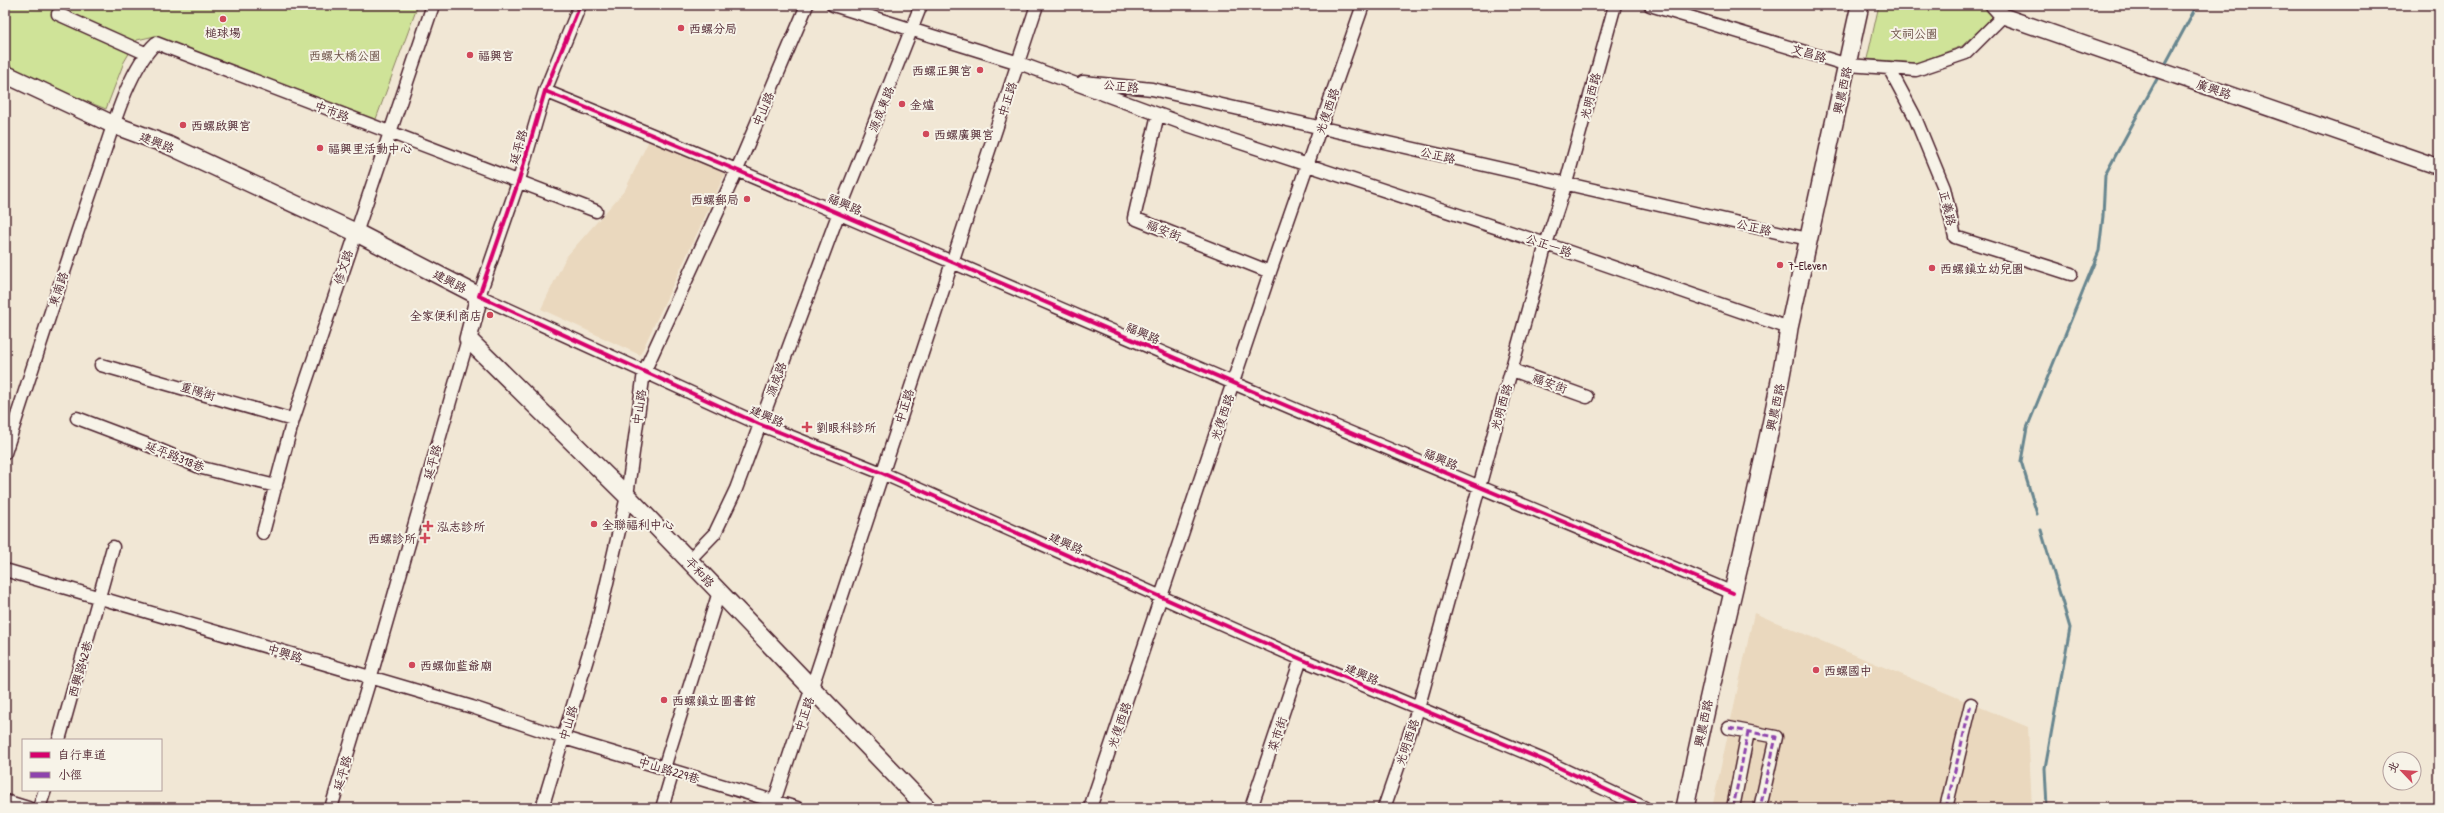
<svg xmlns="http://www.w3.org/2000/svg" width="2444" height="813" font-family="'Patrick Hand','LXGW WenKai TC',sans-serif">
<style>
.built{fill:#ead8be}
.green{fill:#cfe398;stroke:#8c8162}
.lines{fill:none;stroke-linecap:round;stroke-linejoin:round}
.stream{stroke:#67868f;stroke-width:3}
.minor-casing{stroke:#4a1f2b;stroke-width:15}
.tertiary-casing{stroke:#4a1f2b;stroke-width:18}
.secondary-casing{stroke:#4a1f2b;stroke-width:20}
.minor{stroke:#f7f3e8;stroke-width:12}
.tertiary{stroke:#f7f3e8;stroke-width:15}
.secondary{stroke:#f7f3e8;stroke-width:17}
.quiet{stroke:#8e44ad;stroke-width:3;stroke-dasharray:6 3;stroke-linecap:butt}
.cycleway-casing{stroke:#f7f3e8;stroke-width:6}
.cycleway{stroke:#d6006c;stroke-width:4}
.poi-dot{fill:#d1495b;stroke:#f7f3e8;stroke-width:1.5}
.labels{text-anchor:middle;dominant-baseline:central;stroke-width:4;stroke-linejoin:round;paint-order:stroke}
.poi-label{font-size:12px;fill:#4a1f2b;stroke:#f7f3e8;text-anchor:start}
.park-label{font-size:12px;fill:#6b5046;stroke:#f7f3e8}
.street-label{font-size:12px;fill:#4a1f2b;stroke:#f7f3e8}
</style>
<rect width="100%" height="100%" fill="#f1e7d5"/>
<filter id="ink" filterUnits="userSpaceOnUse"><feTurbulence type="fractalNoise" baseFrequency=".025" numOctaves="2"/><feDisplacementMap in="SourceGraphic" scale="8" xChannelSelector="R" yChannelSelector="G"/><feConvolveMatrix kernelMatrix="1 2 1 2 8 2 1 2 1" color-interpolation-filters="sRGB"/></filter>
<g filter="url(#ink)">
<path class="built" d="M650 138 725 174 640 355 541 309 566 257 625 190Z
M1754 613 2028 727 2032 808H1712Z"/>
<path class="green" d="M5 5H418L376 119 366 118 155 36 137 40 124 62 106 109 38 82 5 63Z
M1879 5H1984L1995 15 1962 46 1917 63 1867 59Z"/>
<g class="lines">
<path class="stream" d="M2166 63 2195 9
M2037 514 2021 461 2027 428 2099 251 2103 216 2105 175 2157 79
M2041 530 2070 628 2045 768 2047 808"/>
<defs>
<path id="minor" d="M580 5 545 91 519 180 479 296 759 424 882 473 1301 659 1543 760 1645 808
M833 5 1019 63 1190 126 1546 244 1789 328
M1650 5 1848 65 1916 70 1966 53 2003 16
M58 14 145 53
M1889 68 1914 115 1944 188 1955 237 2071 274
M1083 82 1152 89 1808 239
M545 91C775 184 1002 284 1231 382 1398 454 1566 522 1733 593
M1158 114 1134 218 1270 272
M101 365 293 420
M1512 370 1587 397
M77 418 143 443 202 468 276 486
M5 453C35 360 65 267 97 174 110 137 127 70 156 43L596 211
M263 533 293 420 433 5
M689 560 715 533 736 489 839 212 921 5
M5 570 472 707 564 738 797 808
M1729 728 1776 737 1760 808
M59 740 113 547
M664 768 719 592
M5 801 28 808
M39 808 45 790
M331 808 370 679 468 339
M542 808 597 626 627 496 644 372 736 172 807 5
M662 808 673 771
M772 808 1037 5
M1090 808 1270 272 1363 5
M1251 808 1301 659
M1384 808 1418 709 1546 244 1566 183 1615 5
M1733 808 1748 732
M1946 808 1971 704"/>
<path id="tertiary" d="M1993 5 2003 16 2439 167"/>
<path id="secondary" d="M5 74 114 125 168 145 355 232 479 296 468 339 627 496 927 808
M1685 808C1706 704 1731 601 1755 498 1767 441 1781 386 1789 328L1860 5"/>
</defs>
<use href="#minor" class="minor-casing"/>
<use href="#tertiary" class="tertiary-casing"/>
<use href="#secondary" class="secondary-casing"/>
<use href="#minor" class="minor"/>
<use href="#tertiary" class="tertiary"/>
<use href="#secondary" class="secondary"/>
<path class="quiet" d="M1729 728 1776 737 1760 808
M1733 808 1748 732
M1946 808 1971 704"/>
<defs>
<path id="cycleway" d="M580 5 545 91 519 180 479 296 759 424 882 473 1301 659 1543 760 1645 808
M545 91C775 184 1002 284 1231 382 1398 454 1566 522 1733 593"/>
</defs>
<use href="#cycleway" class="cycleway-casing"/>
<use href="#cycleway" class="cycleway"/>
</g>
</g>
<g class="poi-dot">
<circle cx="223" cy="19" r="4"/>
<circle cx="681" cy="28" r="4"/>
<circle cx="470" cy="55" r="4"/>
<circle cx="980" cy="70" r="4"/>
<circle cx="902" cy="104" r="4"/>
<circle cx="183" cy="125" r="4"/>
<circle cx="926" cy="134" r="4"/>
<circle cx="320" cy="148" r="4"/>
<circle cx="747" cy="199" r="4"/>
<circle cx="1780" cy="265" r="4"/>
<circle cx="1932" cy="268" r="4"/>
<circle cx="490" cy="315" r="4"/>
<path d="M805 421h4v4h4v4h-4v4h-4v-4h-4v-4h4z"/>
<circle cx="594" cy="524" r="4"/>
<path d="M426 520h4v4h4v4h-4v4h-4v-4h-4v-4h4z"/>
<path d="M423 532h4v4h4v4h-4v4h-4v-4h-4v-4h4z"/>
<circle cx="412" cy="665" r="4"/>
<circle cx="1816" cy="670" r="4"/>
<circle cx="664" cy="700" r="4"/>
</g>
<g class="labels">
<g class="poi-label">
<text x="689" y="28">西螺分局</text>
<text x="223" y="32" text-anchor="middle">槌球場</text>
<text x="478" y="55">福興宮</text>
<text x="972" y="70" text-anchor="end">西螺正興宮</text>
<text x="910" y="104">金爐</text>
<text x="191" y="125">西螺啟興宮</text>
<text x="934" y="134">西螺廣興宮</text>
<text x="328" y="148">福興里活動中心</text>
<text x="739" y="199" text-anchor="end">西螺郵局</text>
<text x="1788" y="265">7-Eleven</text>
<text x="1940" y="268">西螺鎮立幼兒園</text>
<text x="482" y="315" text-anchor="end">全家便利商店</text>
<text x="816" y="427">劉眼科診所</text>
<text x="602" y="524">全聯福利中心</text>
<text x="437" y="526">泓志診所</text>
<text x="416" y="538" text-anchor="end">西螺診所</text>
<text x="420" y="665">西螺伽藍爺廟</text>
<text x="1824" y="670">西螺國中</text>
<text x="672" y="700">西螺鎮立圖書館</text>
</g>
<g class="park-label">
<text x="1914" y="33">文祠公園</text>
<text x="345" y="55">西螺大橋公園</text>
</g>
<g class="street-label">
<text transform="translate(1809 53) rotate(17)">文昌路</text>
<text transform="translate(1121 86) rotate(6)">公正路</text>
<text transform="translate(2214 89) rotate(19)">廣興路</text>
<text transform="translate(1842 90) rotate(-78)">興農西路</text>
<text transform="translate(1590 96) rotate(-75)">光明西路</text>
<text transform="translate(1007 99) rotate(-72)">中正路</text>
<text transform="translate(763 109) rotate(-67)">中山路</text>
<text transform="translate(881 109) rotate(-68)">源成東路</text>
<text transform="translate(332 111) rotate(21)">中市路</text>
<text transform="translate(1327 111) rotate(-71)">光復西路</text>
<text transform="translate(157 142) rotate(22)">建興路</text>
<text transform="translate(518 147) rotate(-74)">延平路</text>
<text transform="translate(1438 155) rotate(13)">公正路</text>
<text transform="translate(845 204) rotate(23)">福興路</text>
<text transform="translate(1948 208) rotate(76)">正義路</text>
<text transform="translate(1754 227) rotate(13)">公正路</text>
<text transform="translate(1164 230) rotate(22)">福安街</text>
<text transform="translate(1549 245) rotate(19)">公正一路</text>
<text transform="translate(343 267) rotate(-72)">修文路</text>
<text transform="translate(450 281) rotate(27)">建興路</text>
<text transform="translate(58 289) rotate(-71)">東南路</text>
<text transform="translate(1143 333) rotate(23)">福興路</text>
<text transform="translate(776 379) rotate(-69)">源成路</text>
<text transform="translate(1550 383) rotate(20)">福安街</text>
<text transform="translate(198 391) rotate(17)">重陽街</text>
<text transform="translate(904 406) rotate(-72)">中正路</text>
<text transform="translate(639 407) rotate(-82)">中山路</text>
<text transform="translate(1501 407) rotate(-74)">光明西路</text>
<text transform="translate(1775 407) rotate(-78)">興農西路</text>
<text transform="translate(767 416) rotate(23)">建興路</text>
<text transform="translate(1222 417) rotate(-71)">光復西路</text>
<text transform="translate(175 456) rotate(22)">延平路318巷</text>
<text transform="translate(1441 459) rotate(23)">福興路</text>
<text transform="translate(432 462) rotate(-74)">延平路</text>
<text transform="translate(1066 543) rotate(24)">建興路</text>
<text transform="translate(700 572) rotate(47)">平和路</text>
<text transform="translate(285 653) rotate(17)">中興路</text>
<text transform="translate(80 669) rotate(-74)">西興路42巷</text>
<text transform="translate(1362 674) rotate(23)">建興路</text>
<text transform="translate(804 714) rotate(-71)">中正路</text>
<text transform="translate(568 723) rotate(-73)">中山路</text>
<text transform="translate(1703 723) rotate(-78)">興農西路</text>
<text transform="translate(1119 725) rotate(-71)">光復西路</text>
<text transform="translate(1277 734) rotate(-72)">菜市街</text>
<text transform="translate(1407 742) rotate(-71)">光明西路</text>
<text transform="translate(669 770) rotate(17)">中山路229巷</text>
<text transform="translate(342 773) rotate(-73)">延平路</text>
</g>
</g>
<rect width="2444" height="813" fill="none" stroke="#f7f3e8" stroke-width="20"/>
<rect x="10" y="10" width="2424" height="793" fill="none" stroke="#4a1f2b" stroke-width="1.5" filter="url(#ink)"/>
<rect x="22" y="739" width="140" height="52" fill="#f7f3e8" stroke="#b29e9c"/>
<rect x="30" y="752" width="20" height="6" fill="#d6006c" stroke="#b29e9c"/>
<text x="58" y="759" font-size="12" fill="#4a1f2b">自行車道</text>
<rect x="30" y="772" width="20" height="6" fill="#8e44ad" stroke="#b29e9c"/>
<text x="58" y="779" font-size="12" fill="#4a1f2b">小徑</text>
<g transform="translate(2402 771) rotate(295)"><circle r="19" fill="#f7f3e8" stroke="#b29e9c"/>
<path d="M0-3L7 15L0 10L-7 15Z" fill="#d1495b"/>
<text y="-6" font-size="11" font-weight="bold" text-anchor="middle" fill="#4a1f2b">北</text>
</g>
</svg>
